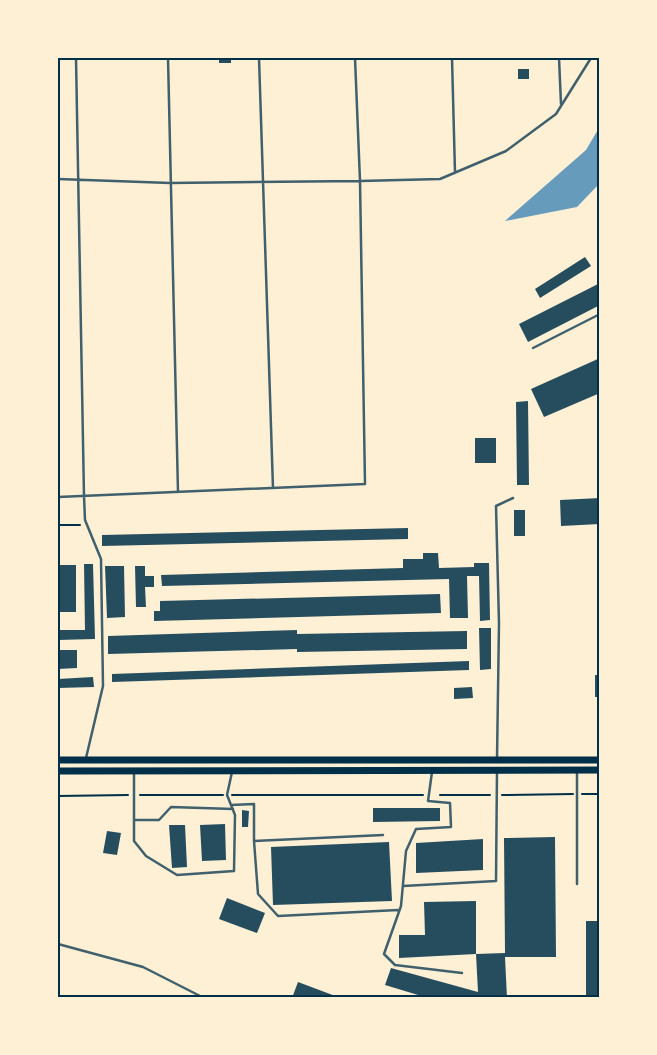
<svg xmlns="http://www.w3.org/2000/svg" width="657" height="1055" font-family="'DM Sans',sans-serif">
<style>
.water{fill:#669bbc}
.building{fill:#264d5e}
.lines{fill:none;stroke-linecap:round;stroke-linejoin:round}
.path{stroke:#003049;stroke-width:2}
.service{stroke:#3f606c;stroke-width:2.5}
.primary{stroke:#003049;stroke-width:7}
.neatline{fill:none;stroke:#003049;stroke-width:2}
</style>
<rect width="100%" height="100%" fill="#fdf0d5"/>
<path class="water" d="M599 128V184L577 207 505 221 586 150Z"/>
<path class="building" d="M219 58H231V63H219Z
M518 69H529V79H518Z
M585 257 591 266 540 298 535 289Z
M600 283V305L528 342 519 324Z
M600 358V393L544 417 531 389Z
M528 401 529 485H517L516 402Z
M475 438H496V463H475Z
M600 498V524L561 526 560 500Z
M514 510H525V536H514Z
M408 528V539L102 546V535Z
M423 553H438L439 568 474 567V563H489L490 620 480 621 479 576H467L468 618H450L449 579 162 586 161 575 403 568V559H423Z
M84 564H93L95 639 58 640V630H85Z
M58 565H76V612H58Z
M105 566H124L125 617 107 618Z
M135 566H145V576H154V587H145L146 607H136Z
M440 594 441 613 154 621V611H160V601Z
M479 628H491V669L480 670Z
M297 630V634L467 631V649L297 652V649L108 654V636Z
M58 650H77V668L58 669Z
M469 661V670L112 682V674Z
M595 675H600V697H595Z
M93 677 94 687 58 688V679Z
M472 687 473 698 454 699V688Z
M373 808H440V821L373 822Z
M242 810 249 811 248 827H242Z
M225 824 226 860 202 861 200 825Z
M169 825H185L187 867 172 868Z
M107 831 121 833 117 855 103 853Z
M555 837 556 957H505L507 998H428L385 985 391 968 478 992 476 954 505 953 504 838Z
M483 839V870L416 873V843Z
M389 842 392 901 273 905 271 847Z
M227 898 265 913 257 933 219 919Z
M476 901V954L399 958V935H425L424 902Z
M586 921H600V998H586Z
M298 982 338 997V998H292Z"/>
<g class="lines">
<path class="path" d="M58 525H80
M582 794H600
M140 795H223
M232 795H423
M440 795H490
M502 795 573 794
M58 796 128 795"/>
<path class="service" d="M76 58 84 496 85 520 101 559 103 686 86 758
M168 58 178 492
M259 58 273 488
M452 58 455 173
M559 58 561 104
M58 179 170 183 360 181 355 58
M533 348 600 314
M58 497 365 484 360 181 440 179 506 151 556 114 591 58
M497 759 499 623 496 506 513 498
M432 772 428 801 450 803 451 827 416 829 406 851 401 906 384 954 395 965 462 973
M134 773V841L146 856 177 875 234 871 235 815 227 795 232 772
M231 805 254 804V841L383 835
M134 820H159L171 807 233 809
M254 841 258 894 278 916 398 910
M577 884V772
M403 886 496 881 497 771
M58 944 143 967 204 998"/>
<path class="primary" d="M58 760H600
M58 771 600 770"/>
</g>
<rect width="657" height="1055" fill="none" stroke="#fdf0d5" stroke-width="118"/>
<rect x="59" y="59" width="539" height="937" class="neatline"/>
</svg>
